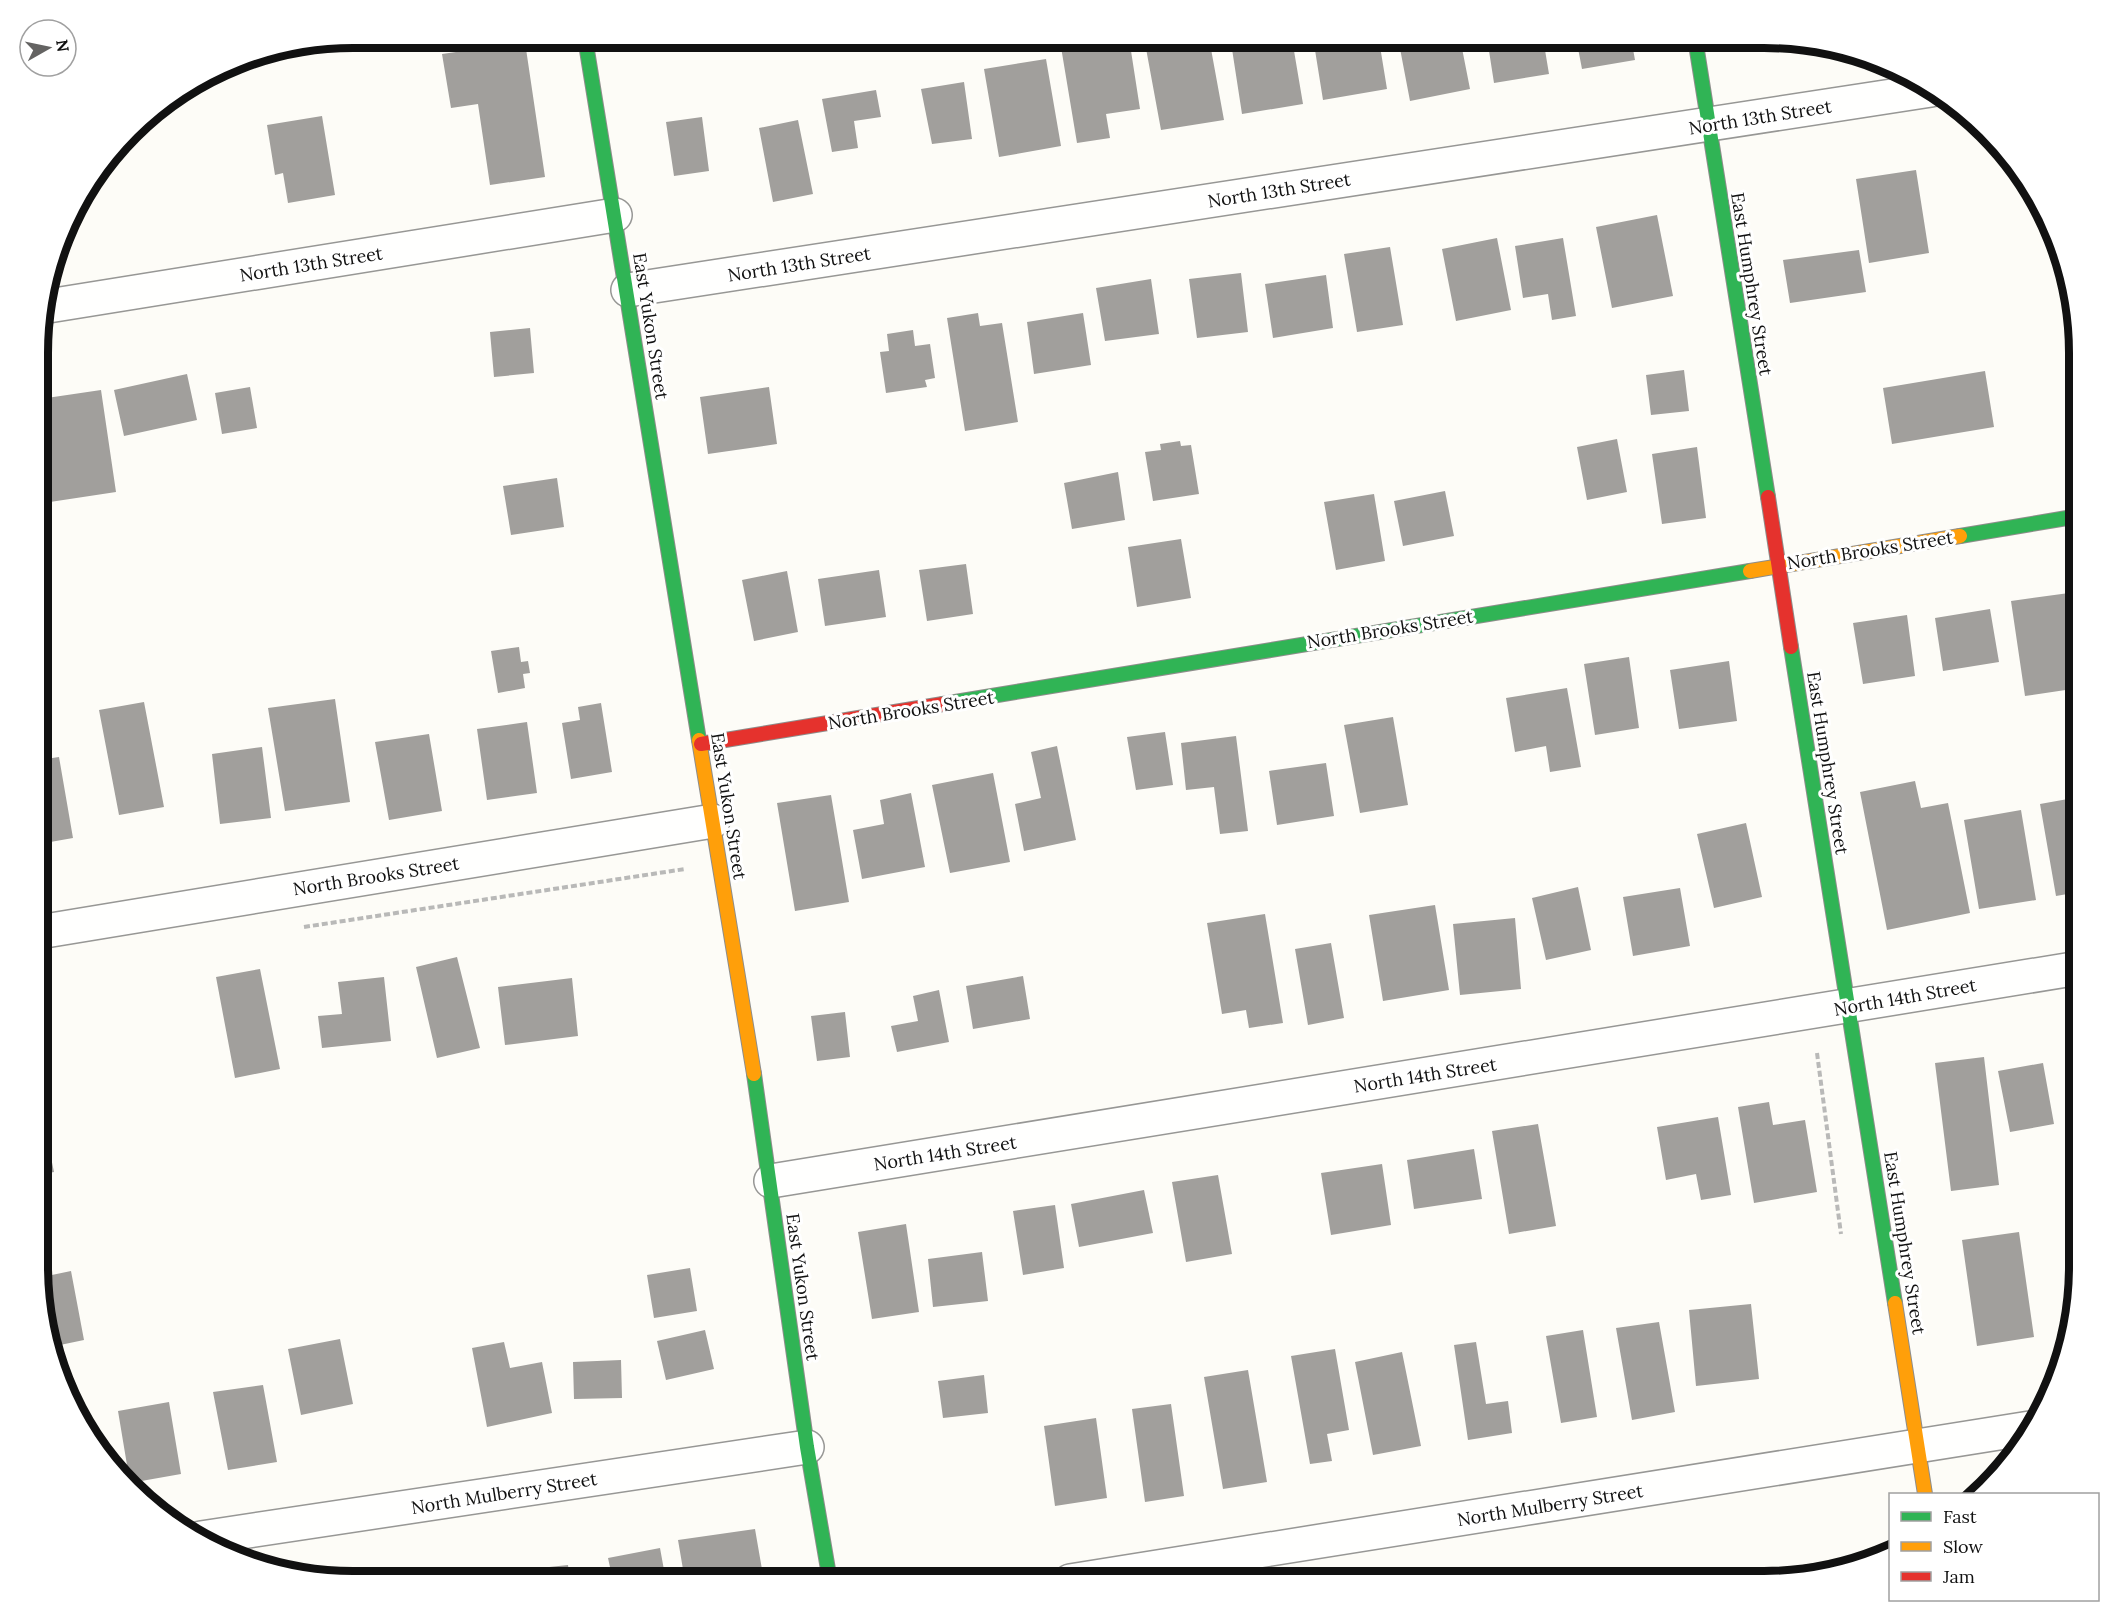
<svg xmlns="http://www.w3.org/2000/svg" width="2117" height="1619" font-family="Lora,serif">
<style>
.building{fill:#a19f9c}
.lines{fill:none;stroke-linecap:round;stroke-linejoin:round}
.street-casing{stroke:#979795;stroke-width:36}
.fast-casing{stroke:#8e8d8b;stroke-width:16}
.slow-casing{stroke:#8e8d8b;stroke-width:16}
.jam-casing{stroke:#8e8d8b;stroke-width:16}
.path{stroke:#b9b9b8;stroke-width:4;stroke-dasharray:6 3;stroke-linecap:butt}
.street{stroke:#fffffe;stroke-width:33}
.fast{stroke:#30b455;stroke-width:14}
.slow{stroke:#ff9f0a;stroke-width:14}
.jam{stroke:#e5322d;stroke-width:14}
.labels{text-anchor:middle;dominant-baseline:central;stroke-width:6;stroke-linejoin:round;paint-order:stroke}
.street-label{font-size:18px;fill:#111;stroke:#fff}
.rim{fill:none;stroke:#111;stroke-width:8}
</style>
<rect width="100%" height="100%" fill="#fdfcf7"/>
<path class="building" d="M1121 38H1129L1140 109 1106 114 1110 138 1077 143 1061 47Z
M1176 38H1209L1224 120 1161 130 1145 43Z
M1398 38H1460L1470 89 1410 101Z
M1487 38H1543L1549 74 1494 83Z
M1576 38H1631L1635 60 1582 69Z
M1292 39 1303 104 1242 114 1232 49Z
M1379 40 1387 89 1323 100 1315 50Z
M525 42 545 177 490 185 478 104 451 108 442 54Z
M1046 59 1061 146 999 157 984 69Z
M964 82 972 139 932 144 921 89Z
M876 90 881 117 854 121 858 148 832 152 822 99Z
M322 116 335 195 288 203 283 173 275 175 267 125Z
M702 117 709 171 674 176 666 122Z
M798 120 813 194 773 202 759 128Z
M1916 170 1929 253 1869 263 1856 179Z
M2032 193 2043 208 2034 209Z
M1657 215 1673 296 1612 308 1596 227Z
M1497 238 1511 310 1456 321 1442 249Z
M1563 238 1576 316 1552 320 1548 294 1523 298 1515 246Z
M1390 247 1403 325 1357 332 1344 254Z
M1859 250 1866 292 1790 303 1783 260Z
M1241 273 1248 332 1197 338 1189 279Z
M1326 275 1333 328 1273 338 1265 284Z
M1151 279 1159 334 1105 341 1096 288Z
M978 313 980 326 1002 323 1018 422 965 431 947 318Z
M1083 313 1091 365 1034 374 1027 322Z
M530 328 534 373 494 377 490 332Z
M913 330 915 346 930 344 935 378 925 380 927 387 886 393 880 352 889 351 887 334Z
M1684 370 1689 411 1651 415 1646 375Z
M1985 371 1994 427 1892 444 1883 388Z
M187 374 197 420 124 436 114 390Z
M250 387 257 428 222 434 215 393Z
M769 387 777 444 708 454 700 397Z
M101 390 116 492 50 502 40 432V399Z
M1617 439 1627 492 1587 500 1577 447Z
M1180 441 1181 446 1191 445 1199 494 1153 501 1145 452 1161 450 1160 444Z
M1697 447 1706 518 1662 524 1652 454Z
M1118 472 1125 520 1072 529 1064 483Z
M557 478 564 527 511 535 503 486Z
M1445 491 1454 536 1403 546 1394 501Z
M1374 494 1385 561 1336 570 1324 502Z
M1181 539 1191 598 1137 607 1128 547Z
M966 564 973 614 927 621 919 570Z
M879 570 886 617 825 626 818 579Z
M787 571 798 632 754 641 742 580Z
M2069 593 2079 666V688L2025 696 2011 601Z
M1990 609 1999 662 1943 671 1935 618Z
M1907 615 1915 676 1863 684 1853 623Z
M519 647 521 662 528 661 530 673 523 674 525 688 498 693 491 651Z
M1629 657 1639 728 1595 735 1584 664Z
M1729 661 1737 721 1679 729 1670 670Z
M1567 688 1581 767 1550 772 1546 746 1515 752 1506 698Z
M335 699 350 802 285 811 268 708Z
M144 702 164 807 119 815 99 710Z
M601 703 612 772 571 779 562 723 580 720 578 707Z
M1393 717 1408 805 1360 813 1344 725Z
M527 722 537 793 487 800 477 729Z
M1165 732 1173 785 1136 790 1127 737Z
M429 734 442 811 389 820 375 742Z
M1236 736 1248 831 1220 834 1214 787 1186 790 1181 743Z
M1057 746 1076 840 1024 851 1015 804 1041 798 1031 752Z
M262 747 271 818 220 824 212 754Z
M59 757 73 838 39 844V760Z
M1326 763 1334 816 1277 825 1269 771Z
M993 773 1010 862 950 873 932 785Z
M1915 781 1921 808 1948 803 1970 913 1887 930 1860 792Z
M911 793 925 867 862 879 853 830 884 824 880 800Z
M831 795 849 902 795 911 777 803Z
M2079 797V892L2056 896 2040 804Z
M2021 810 2036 900 1979 909 1964 820Z
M1746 823 1762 897 1714 908 1697 834Z
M1578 887 1591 950 1546 960 1532 898Z
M1680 888 1690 946 1633 956 1623 897Z
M1435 905 1449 990 1383 1001 1369 915Z
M1265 914 1283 1023 1249 1028 1246 1010 1222 1014 1207 923Z
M1515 918 1521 989 1460 995 1453 924Z
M1331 943 1344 1018 1308 1025 1295 949Z
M457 957 480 1048 437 1058 416 967Z
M260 969 280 1069 235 1078 216 977Z
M1023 976 1030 1019 973 1029 966 986Z
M384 977 391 1041 322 1048 318 1016 342 1014 338 982Z
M572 978 578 1036 505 1045 498 987Z
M939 990 949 1042 897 1052 891 1026 918 1021 913 996Z
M845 1012 850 1057 817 1061 811 1016Z
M1984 1057 1999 1185 1951 1191 1935 1063Z
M2043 1063 2054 1124 2010 1132 1998 1071Z
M39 1099 54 1172 38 1175Z
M1769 1102 1773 1125 1805 1120 1817 1192 1754 1203 1738 1107Z
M1718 1117 1731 1195 1701 1200 1696 1174 1666 1180 1657 1127Z
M1538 1124 1556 1226 1509 1234 1492 1131Z
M1474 1149 1482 1199 1414 1209 1407 1160Z
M1382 1164 1391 1225 1331 1235 1321 1173Z
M1218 1175 1232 1254 1186 1262 1172 1182Z
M1144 1190 1153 1233 1079 1247 1071 1204Z
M1055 1205 1064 1268 1023 1275 1013 1211Z
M906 1224 919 1312 872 1319 858 1232Z
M2019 1232 2034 1337 1977 1346 1962 1240Z
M982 1252 988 1301 933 1307 928 1259Z
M2073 1261H2079L2078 1292Z
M690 1268 697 1311 654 1318 647 1275Z
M71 1271 84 1340 60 1345 47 1276Z
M1751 1304 1759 1379 1696 1386 1689 1310Z
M1659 1322 1675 1412 1632 1420 1616 1328Z
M705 1330 714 1369 666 1380 657 1341Z
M1583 1330 1597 1417 1561 1423 1546 1336Z
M340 1339 353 1404 301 1415 288 1349Z
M504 1342 510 1368 542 1362 552 1413 487 1427 472 1348Z
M1476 1342 1486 1404 1508 1401 1512 1433 1468 1440 1454 1345Z
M1335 1349 1349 1430 1327 1434 1332 1461 1310 1464 1291 1356Z
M1402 1352 1421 1446 1373 1455 1355 1362Z
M621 1360 622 1398 574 1399 573 1362Z
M1248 1370 1267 1482 1223 1489 1204 1377Z
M984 1375 988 1413 943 1418 938 1381Z
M263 1385 277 1462 228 1470 213 1392Z
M169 1402 181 1474 130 1483 118 1411Z
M1171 1404 1184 1496 1145 1502 1132 1409Z
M1096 1418 1107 1498 1055 1506 1044 1426Z
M755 1529 764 1581H685L678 1540Z
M660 1548 666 1581H613L608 1558Z
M1835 1560 1837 1572 1826 1575 1758 1581 1756 1572Z
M568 1565 570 1581H523L521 1570Z
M1627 1575 1628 1581H1593L1592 1580Z"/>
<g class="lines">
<defs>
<path id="street" d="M628 290 1931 90
M42 307 615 215
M39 932 713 821
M771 1181 2079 968
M201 1538 807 1447
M1070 1581 2030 1428"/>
<path id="fast" d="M585 38 699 740
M1695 38 1768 497
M1960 536 2079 516
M1791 647 1895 1303
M943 704 1750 571
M754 1074 807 1447 830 1581"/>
<path id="slow" d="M1750 571 1960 536
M699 740 754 1074
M1895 1303 1925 1494"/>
<path id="jam" d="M1768 497 1791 647
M701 744 943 704"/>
</defs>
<use href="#street" class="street-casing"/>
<use href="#fast" class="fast-casing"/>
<use href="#slow" class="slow-casing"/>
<use href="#jam" class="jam-casing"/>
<path class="path" d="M304 927 685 869
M1817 1053 1841 1234"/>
<use href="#street" class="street"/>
<use href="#fast" class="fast"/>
<use href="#slow" class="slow"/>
<use href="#jam" class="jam"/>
</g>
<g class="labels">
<g class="street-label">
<text transform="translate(1760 117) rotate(-9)">North 13th Street</text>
<text transform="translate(1279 190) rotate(-9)">North 13th Street</text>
<text transform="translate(311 264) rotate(-9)">North 13th Street</text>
<text transform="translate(799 264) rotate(-9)">North 13th Street</text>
<text transform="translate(1752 284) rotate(81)">East Humphrey Street</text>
<text transform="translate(651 326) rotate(81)">East Yukon Street</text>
<text transform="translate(1870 550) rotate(-9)">North Brooks Street</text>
<text transform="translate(1390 629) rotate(-9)">North Brooks Street</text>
<text transform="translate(911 710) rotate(-9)">North Brooks Street</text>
<text transform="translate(1828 763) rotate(81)">East Humphrey Street</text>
<text transform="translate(729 806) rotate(81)">East Yukon Street</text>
<text transform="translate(376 876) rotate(-9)">North Brooks Street</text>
<text transform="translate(1905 997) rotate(-10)">North 14th Street</text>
<text transform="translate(1425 1075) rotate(-9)">North 14th Street</text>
<text transform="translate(945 1153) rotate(-9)">North 14th Street</text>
<text transform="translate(1905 1243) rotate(81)">East Humphrey Street</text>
<text transform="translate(803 1287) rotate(82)">East Yukon Street</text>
<text transform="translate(504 1493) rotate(-9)">North Mulberry Street</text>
<text transform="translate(1550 1505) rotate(-9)">North Mulberry Street</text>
</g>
</g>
<path d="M0 0H2117V1619H0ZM353 48H1764A305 305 0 0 1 2069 353V1266A305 305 0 0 1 1764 1571H353A305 305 0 0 1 48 1266V353A305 305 0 0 1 353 48Z" fill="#fff" fill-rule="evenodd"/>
<path class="rim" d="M353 48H1764A305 305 0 0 1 2069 353V1266A305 305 0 0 1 1764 1571H353A305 305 0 0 1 48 1266V353A305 305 0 0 1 353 48Z"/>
<rect x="1889" y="1493" width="210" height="108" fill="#ffffff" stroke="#a0a0a0" stroke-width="1.5"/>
<rect x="1901" y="1512" width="30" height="9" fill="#30b455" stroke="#a0a0a0" stroke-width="1.5"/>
<text x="1943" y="1523" font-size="18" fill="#111111">Fast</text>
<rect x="1901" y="1542" width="30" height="9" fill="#ff9f0a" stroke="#a0a0a0" stroke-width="1.5"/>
<text x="1943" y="1553" font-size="18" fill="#111111">Slow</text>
<rect x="1901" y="1572" width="30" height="9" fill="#e5322d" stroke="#a0a0a0" stroke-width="1.5"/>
<text x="1943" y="1583" font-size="18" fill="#111111">Jam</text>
<g transform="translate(48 48) rotate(81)"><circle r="28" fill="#ffffff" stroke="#a0a0a0" stroke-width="1.5"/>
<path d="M0-4.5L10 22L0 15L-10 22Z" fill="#646362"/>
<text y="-9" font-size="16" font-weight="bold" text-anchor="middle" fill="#111111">N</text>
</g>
</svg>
